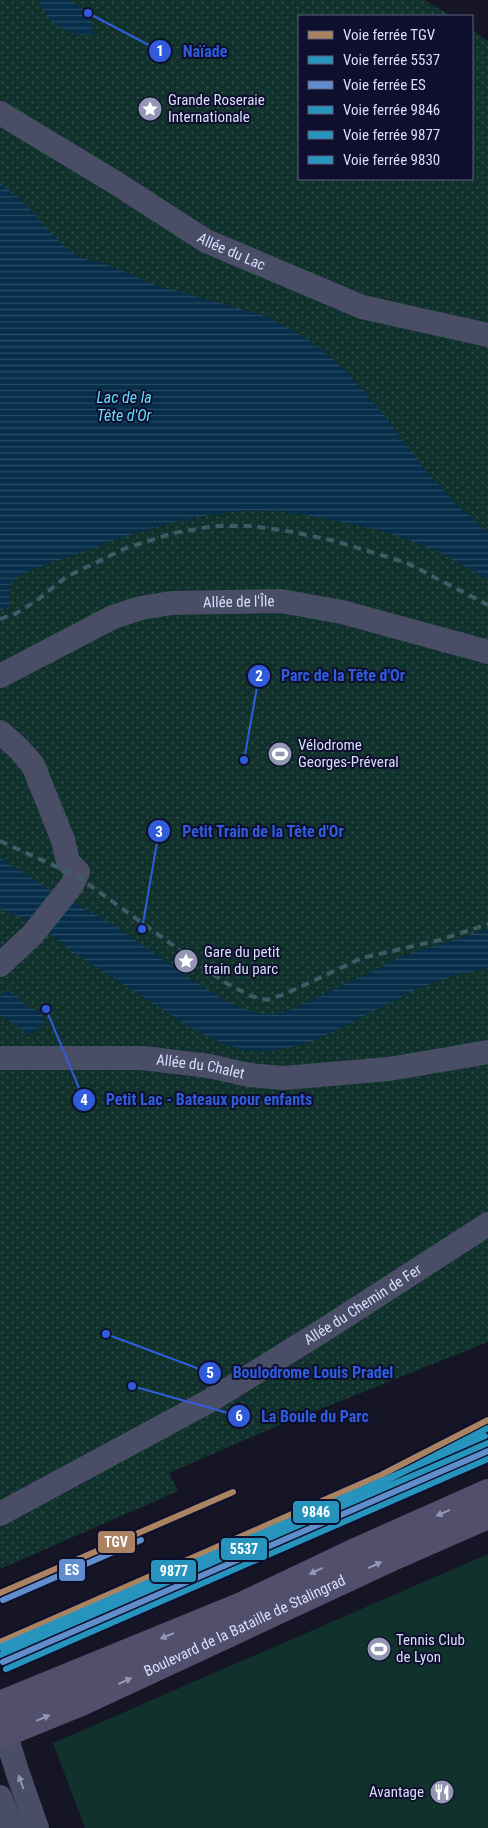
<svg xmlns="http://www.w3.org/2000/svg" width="488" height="1828" font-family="'Roboto Condensed',sans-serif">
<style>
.grass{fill:#11322c}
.park{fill:url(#park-dots)}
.water{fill:url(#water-rules)}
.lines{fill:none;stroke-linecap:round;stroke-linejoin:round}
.minor{stroke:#494e66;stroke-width:24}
.major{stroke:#524f6c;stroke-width:28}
.rail{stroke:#3f5b68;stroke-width:4;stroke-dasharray:8 6;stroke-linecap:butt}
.rail-1-casing{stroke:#0e0f2c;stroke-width:10}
.rail-2-casing{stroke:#0e0f2c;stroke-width:10}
.rail-3-casing{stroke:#0e0f2c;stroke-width:10}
.rail-4-casing{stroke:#0e0f2c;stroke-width:10}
.rail-5-casing{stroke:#0e0f2c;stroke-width:10}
.rail-6-casing{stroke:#0e0f2c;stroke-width:10}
.rail-1{stroke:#aa8363;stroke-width:6}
.rail-2{stroke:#2694bd;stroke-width:6}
.rail-3{stroke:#608dcc;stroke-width:6}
.rail-4{stroke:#2694bd;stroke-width:6}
.rail-5{stroke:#2694bd;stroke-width:6}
.rail-6{stroke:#2694bd;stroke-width:6}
.oneway{fill:#9696b6}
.oneway2{fill:#9196b2}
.labels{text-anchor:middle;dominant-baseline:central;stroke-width:4;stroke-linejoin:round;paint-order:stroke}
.poi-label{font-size:15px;fill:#d9ddff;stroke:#0e0f2c;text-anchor:start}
.street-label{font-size:15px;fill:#d9ddff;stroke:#0e0f2c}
.water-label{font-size:16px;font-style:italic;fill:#67daff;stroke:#0e0f2c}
.leader{fill:none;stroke:#305cdc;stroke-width:2}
.callout-dot{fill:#305cdc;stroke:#0e0f2c;stroke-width:2}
.mark-label{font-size:15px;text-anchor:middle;font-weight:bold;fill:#fff}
.callout-label{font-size:16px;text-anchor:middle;font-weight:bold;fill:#305cdc;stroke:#0e0f2c;stroke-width:4;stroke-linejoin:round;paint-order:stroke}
.line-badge{stroke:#0e0f2c;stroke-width:2}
.badge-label{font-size:14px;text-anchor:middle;font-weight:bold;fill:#fff}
</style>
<defs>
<pattern id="park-dots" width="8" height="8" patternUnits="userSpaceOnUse" patternTransform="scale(1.25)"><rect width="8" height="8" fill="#11322c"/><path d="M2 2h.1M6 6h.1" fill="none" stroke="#334f4c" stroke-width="1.8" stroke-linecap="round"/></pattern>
<pattern id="water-rules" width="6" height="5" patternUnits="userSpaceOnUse" patternTransform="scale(1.25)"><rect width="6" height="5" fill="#062e4a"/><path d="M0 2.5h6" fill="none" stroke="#2a4c65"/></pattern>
</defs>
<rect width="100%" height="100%" fill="#151525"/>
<path class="grass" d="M488 1554V1828H85L53 1743Z"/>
<path class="park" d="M0 0H425L451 16H299V179H472V30L488 41V1342L263 1432 169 1473 178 1491 0 1569Z"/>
<path class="water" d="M39 0H67L85 10 83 15 90 19 94 34C68 37 47 25 39 0Z
M0 183C9 191 19 198 27 206 44 223 71 264 99 261L152 284 268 317 305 337 331 357 355 381 383 414 426 471 457 505 488 532V579C463 565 437 550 410 540 381 530 351 523 321 518 295 513 269 509 242 511 183 516 128 534 74 555 58 561 21 570 12 583 8 590 10 598 10 606L0 611Z
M0 858 54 892 111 923 192 980 228 1002 252 1012 268 1014 282 1013 313 1000 403 956 488 929V968L453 976 419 988 318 1039 288 1048 269 1051 244 1050 224 1044 193 1029 79 956 45 930 28 920 0 909Z
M8 990 31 1009 33 1008 43 1015C45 1025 37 1026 33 1034H29L0 1015V998L3 992Z"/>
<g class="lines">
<g class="minor">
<path id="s1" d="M0 113 116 183 206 241 362 307 488 335"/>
<path id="s2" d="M0 676 113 617 141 608 171 603 281 601 342 612 488 652"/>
<path d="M0 732 18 748 33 765 63 840 68 862 78 872 72 885 33 934 0 965"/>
<path id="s3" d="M0 1058H143L209 1066 249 1075 284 1078 389 1069 488 1052"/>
<path id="s4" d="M0 1514 211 1400 330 1326 488 1224"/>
<path d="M0 1716 17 1771 37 1828"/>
<path d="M0 1797 12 1828"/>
</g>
<g class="major">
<path d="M0 1705 242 1606 360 1550 488 1493"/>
<path id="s5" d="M0 1735 81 1702 390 1558 488 1515"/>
</g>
<path class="rail" d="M0 619 15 614 36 601 66 577 126 548 174 533 214 526H252L293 532 335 541 407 563 488 605
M0 841 77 876 224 982 251 996 267 1000 285 994 362 958 440 940 488 924"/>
<defs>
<path id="rail-1" d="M0 1593 233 1492
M0 1642 381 1475 488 1420"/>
<path id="rail-2" d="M0 1655 488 1443"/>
<path id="rail-3" d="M3 1600 141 1540
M3 1662 488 1451"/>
<path id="rail-4" d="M3 1649 384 1482 488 1428"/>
<path id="rail-5" d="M0 1647 485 1436"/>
<path id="rail-6" d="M6 1669 488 1459"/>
</defs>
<use href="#rail-1" class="rail-1-casing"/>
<use href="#rail-2" class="rail-2-casing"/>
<use href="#rail-3" class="rail-3-casing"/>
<use href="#rail-4" class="rail-4-casing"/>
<use href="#rail-5" class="rail-5-casing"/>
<use href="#rail-6" class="rail-6-casing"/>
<use href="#rail-1" class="rail-1"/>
<use href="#rail-2" class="rail-2"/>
<use href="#rail-3" class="rail-3"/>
<use href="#rail-4" class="rail-4"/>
<use href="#rail-5" class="rail-5"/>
<use href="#rail-6" class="rail-6"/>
</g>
<defs><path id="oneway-solid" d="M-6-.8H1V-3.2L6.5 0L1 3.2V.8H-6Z" transform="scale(1.25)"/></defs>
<g class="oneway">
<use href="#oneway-solid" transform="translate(443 1513) rotate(156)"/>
<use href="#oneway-solid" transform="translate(375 1565) rotate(-25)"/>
<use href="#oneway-solid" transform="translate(316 1571) rotate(155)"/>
<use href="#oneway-solid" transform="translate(167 1636) rotate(158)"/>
<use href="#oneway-solid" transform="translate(125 1681) rotate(-25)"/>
<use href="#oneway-solid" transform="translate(43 1718) rotate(-23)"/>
</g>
<use class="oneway2" href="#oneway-solid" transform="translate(21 1782) rotate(-110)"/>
<defs>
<symbol id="sight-disc" viewBox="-11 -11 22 22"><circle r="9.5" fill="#9497b3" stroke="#0e0f2c"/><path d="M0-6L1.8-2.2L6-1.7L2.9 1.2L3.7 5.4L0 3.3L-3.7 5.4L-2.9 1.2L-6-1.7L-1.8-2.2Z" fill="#fff"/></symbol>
<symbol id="stadium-disc" viewBox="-11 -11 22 22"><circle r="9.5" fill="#9497b3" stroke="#0e0f2c"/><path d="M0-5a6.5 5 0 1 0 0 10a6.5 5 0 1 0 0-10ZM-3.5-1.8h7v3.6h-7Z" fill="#fff"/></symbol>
<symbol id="restaurant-disc" viewBox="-11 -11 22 22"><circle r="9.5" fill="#9497b3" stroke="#0e0f2c"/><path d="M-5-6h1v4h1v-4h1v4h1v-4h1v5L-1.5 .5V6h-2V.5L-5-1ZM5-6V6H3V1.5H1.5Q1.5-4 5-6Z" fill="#fff"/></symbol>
</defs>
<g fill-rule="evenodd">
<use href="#sight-disc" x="136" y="95" width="28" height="28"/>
<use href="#stadium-disc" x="266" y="740" width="28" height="28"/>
<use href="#sight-disc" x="172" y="947" width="28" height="28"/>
<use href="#stadium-disc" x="365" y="1635" width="28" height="28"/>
<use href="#restaurant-disc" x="428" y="1778" width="28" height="28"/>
</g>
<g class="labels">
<g class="poi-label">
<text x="168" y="100">Grande Roseraie<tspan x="168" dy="17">Internationale</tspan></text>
<text x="298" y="745">Vélodrome<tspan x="298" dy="17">Georges-Préveral</tspan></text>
<text x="204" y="952">Gare du petit<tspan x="204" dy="17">train du parc</tspan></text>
<text x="396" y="1640">Tennis Club<tspan x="396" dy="17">de Lyon</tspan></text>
<text x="424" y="1792" text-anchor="end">Avantage</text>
</g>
<g class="street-label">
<text stroke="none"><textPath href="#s1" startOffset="270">Allée du Lac</textPath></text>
<text stroke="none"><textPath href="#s2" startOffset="255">Allée de l'Île</textPath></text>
<text stroke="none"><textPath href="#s3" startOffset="201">Allée du Chalet</textPath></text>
<text stroke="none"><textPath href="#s4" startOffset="419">Allée du Chemin de Fer</textPath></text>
<text stroke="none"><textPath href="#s5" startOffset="268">Boulevard de la Bataille de Stalingrad</textPath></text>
</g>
<g class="water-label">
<text x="124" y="397">Lac de la<tspan x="124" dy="18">Tête d'Or</tspan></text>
</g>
</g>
<path class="leader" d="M88 13L160 51M244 760L259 676M142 929L159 831M46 1009L84 1100M106 1334L210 1373M132 1386L239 1416"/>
<g class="callout-dot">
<circle cx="88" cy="13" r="5"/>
<circle cx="244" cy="760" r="5"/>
<circle cx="142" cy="929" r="5"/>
<circle cx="46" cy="1009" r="5"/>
<circle cx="106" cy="1334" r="5"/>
<circle cx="132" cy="1386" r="5"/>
<circle cx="160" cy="51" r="12"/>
<circle cx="259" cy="676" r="12"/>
<circle cx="159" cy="831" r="12"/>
<circle cx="84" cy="1100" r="12"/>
<circle cx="210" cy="1373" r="12"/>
<circle cx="239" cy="1416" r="12"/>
</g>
<g class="mark-label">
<text x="160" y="56">1</text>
<text x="259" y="681">2</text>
<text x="159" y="837">3</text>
<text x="84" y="1105">4</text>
<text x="210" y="1378">5</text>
<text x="239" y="1421">6</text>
</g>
<g class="callout-label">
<text x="205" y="57">Naïade</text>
<text x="343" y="681">Parc de la Tête d'Or</text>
<text x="263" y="837">Petit Train de la Tête d'Or</text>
<text x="209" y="1105">Petit Lac - Bateaux pour enfants</text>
<text x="313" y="1378">Boulodrome Louis Pradel</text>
<text x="315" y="1422">La Boule du Parc</text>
</g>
<g class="line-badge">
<rect x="292" y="1500" width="48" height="24" rx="5" fill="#2694bd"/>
<rect x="97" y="1530" width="39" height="24" rx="5" fill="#aa8363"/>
<rect x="220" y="1537" width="48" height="24" rx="5" fill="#2694bd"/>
<rect x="58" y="1558" width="28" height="24" rx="5" fill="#608dcc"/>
<rect x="150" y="1559" width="47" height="24" rx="5" fill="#2694bd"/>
</g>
<g class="badge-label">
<text x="316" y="1517">9846</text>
<text x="116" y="1547">TGV</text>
<text x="244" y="1554">5537</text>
<text x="72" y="1575">ES</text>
<text x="174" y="1576">9877</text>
</g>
<rect x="298" y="15" width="175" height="165" fill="#0e0f2c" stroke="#5f6180"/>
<rect x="308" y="31" width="25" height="8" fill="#aa8363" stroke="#5f6180"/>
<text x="343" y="40" font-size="15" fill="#d9ddff">Voie ferrée TGV</text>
<rect x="308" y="56" width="25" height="8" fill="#2694bd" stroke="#5f6180"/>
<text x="343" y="65" font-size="15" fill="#d9ddff">Voie ferrée 5537</text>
<rect x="308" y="81" width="25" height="8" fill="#608dcc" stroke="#5f6180"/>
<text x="343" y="90" font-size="15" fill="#d9ddff">Voie ferrée ES</text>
<rect x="308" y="106" width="25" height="8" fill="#2694bd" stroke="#5f6180"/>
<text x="343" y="115" font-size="15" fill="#d9ddff">Voie ferrée 9846</text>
<rect x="308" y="131" width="25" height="8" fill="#2694bd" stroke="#5f6180"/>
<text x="343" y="140" font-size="15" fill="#d9ddff">Voie ferrée 9877</text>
<rect x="308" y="156" width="25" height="8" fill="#2694bd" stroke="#5f6180"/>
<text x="343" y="165" font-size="15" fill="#d9ddff">Voie ferrée 9830</text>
</svg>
